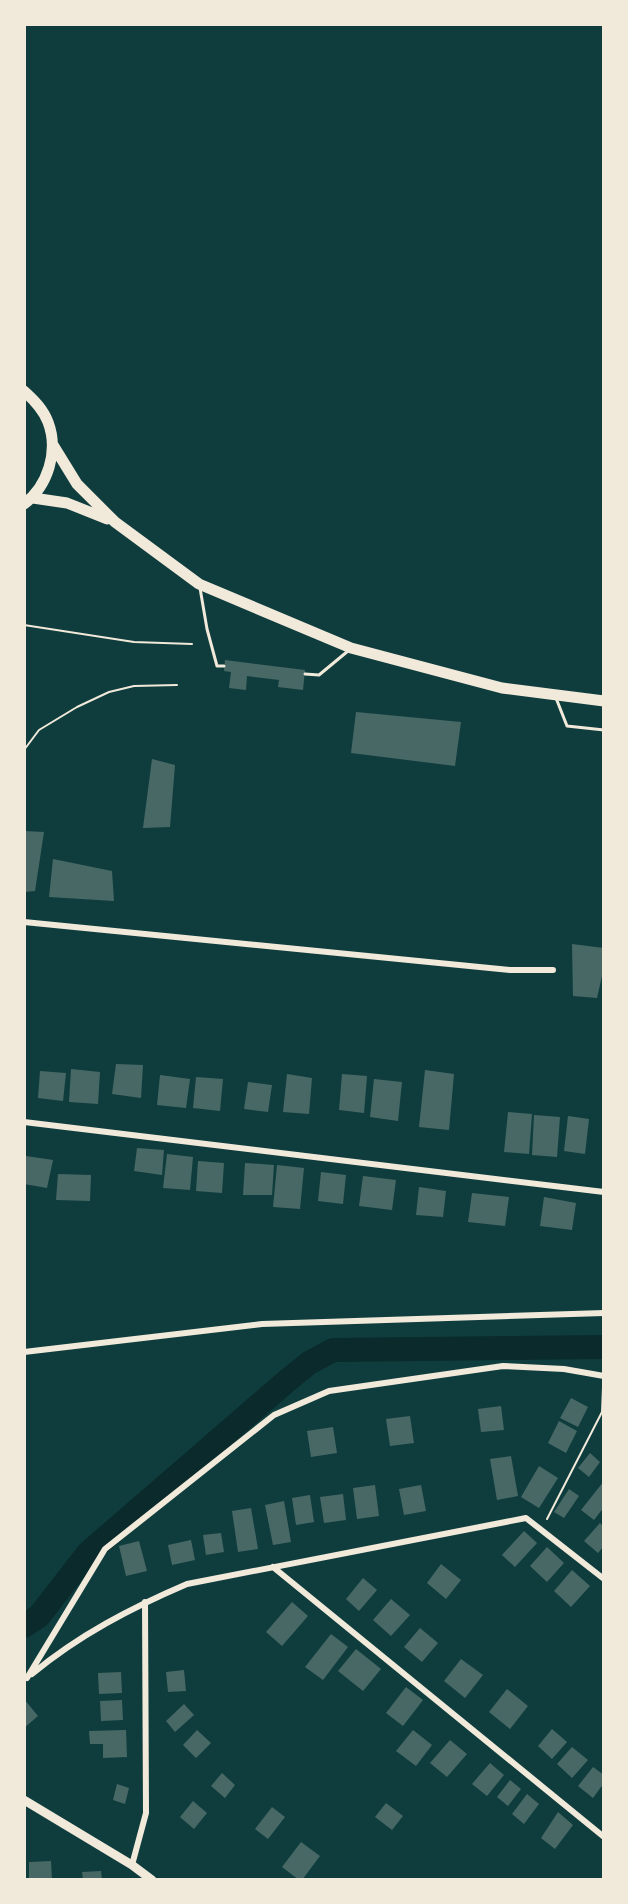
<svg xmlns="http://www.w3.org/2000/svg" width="628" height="1904" font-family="'Alegreya Sans',sans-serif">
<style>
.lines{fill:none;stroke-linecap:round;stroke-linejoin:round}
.river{stroke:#0a2a2b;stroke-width:24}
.building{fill:#486865}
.path{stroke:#f1e9da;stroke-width:2}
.service{stroke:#f1e9da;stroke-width:3}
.minor{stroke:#f1e9da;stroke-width:6}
.secondary{stroke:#f1e9da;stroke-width:9}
.trunk{stroke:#f1e9da;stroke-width:11}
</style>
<rect width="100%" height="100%" fill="#0f3d3e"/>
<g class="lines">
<path class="river" d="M24 1626 39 1616 88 1553 288 1380 309 1363 333 1350 604 1347"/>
</g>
<path class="building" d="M225 660 305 670 303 690 278 687 279 680 247 676 246 690 229 688 231 672 224 671Z
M356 712 461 722 455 766 351 753Z
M152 759 175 765 170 827 143 828Z
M24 831 44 832 35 891 24 892Z
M53 859 112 871 114 901 49 897Z
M572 944 604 948V967L597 998 573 996Z
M116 1064 143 1065 141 1098 112 1094Z
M71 1069 100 1072 98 1104 69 1102Z
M425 1070 454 1074 449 1130 419 1127Z
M40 1071 66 1073 63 1101 38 1098Z
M287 1074 312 1078 309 1114 283 1112Z
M342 1074 367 1076 364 1113 339 1110Z
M160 1075 190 1079 186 1108 157 1105Z
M196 1077 223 1079 220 1111 193 1108Z
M374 1079 402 1082 398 1121 370 1117Z
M248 1082 272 1085 268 1112 244 1109Z
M508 1112 532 1114 529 1154 504 1152Z
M534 1115 560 1117 557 1157 532 1155Z
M568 1116 589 1119 585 1154 564 1151Z
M137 1148 164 1150 162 1175 134 1171Z
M167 1154 193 1157 190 1190 163 1188Z
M26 1156 53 1160 47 1188 24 1184Z
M198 1161 224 1163 222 1193 196 1191Z
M245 1163 274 1165 272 1195H243Z
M277 1165 304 1168 300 1209 273 1207Z
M321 1172 346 1175 343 1204 318 1201Z
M58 1174 91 1175 90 1201 56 1200Z
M363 1176 396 1180 392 1210 359 1206Z
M419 1187 446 1191 443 1217 416 1215Z
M472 1193 509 1197 505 1226 468 1222Z
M544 1197 576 1203 572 1230 540 1226Z
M571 1398 588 1407 578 1427 560 1418Z
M501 1406 504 1430 481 1432 478 1409Z
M410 1416 414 1443 390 1446 386 1419Z
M559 1421 577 1431 566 1453 548 1443Z
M333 1427 337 1453 311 1457 307 1431Z
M590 1453 600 1462 589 1477 578 1468Z
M511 1456 518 1496 497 1500 490 1459Z
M539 1466 558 1478 539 1508 521 1497Z
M604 1481V1507L594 1520 581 1510Z
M375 1485 379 1516 357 1519 353 1488Z
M421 1485 426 1511 404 1515 399 1489Z
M569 1489 579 1496 564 1518 554 1512Z
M343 1494 346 1520 324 1523 320 1497Z
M310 1495 314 1522 296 1525 292 1498Z
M284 1501 291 1542 273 1545 265 1505Z
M251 1508 258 1549 238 1552 232 1511Z
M600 1523 604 1527V1546L598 1553 584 1541Z
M524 1531 537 1543 515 1567 502 1555Z
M221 1533 224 1552 206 1555 203 1535Z
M191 1540 195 1560 172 1565 168 1545Z
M139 1541 147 1571 126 1576 119 1546Z
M547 1547 564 1563 547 1582 530 1566Z
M441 1564 461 1580 446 1599 427 1583Z
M572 1570 590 1586 571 1607 554 1591Z
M363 1578 377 1590 359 1611 346 1599Z
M391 1599 410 1615 391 1636 373 1620Z
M292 1602 308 1616 282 1646 266 1632Z
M420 1628 438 1643 422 1662 404 1647Z
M331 1634 348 1647 323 1680 305 1667Z
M356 1649 381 1669 363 1691 338 1671Z
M461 1659 483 1675 465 1698 444 1681Z
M184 1670 186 1691 168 1692 166 1672Z
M121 1672 122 1693 99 1694 98 1673Z
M406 1687 423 1700 403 1726 386 1713Z
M507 1689 528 1706 510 1729 489 1712Z
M24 1699 38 1716 24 1728Z
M122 1700 123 1720 101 1721 100 1701Z
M184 1704 194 1715 175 1732 166 1721Z
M552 1729 567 1742 552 1759 538 1746Z
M126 1730 127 1757 103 1758V1744H90L89 1731Z
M197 1730 211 1743 196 1758 183 1745Z
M413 1730 432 1745 416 1766 396 1751Z
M450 1740 467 1754 447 1777 430 1763Z
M572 1747 588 1760 572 1778 557 1764Z
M490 1763 504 1775 487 1796 472 1784Z
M593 1767 604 1775V1783L593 1798 578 1786Z
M222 1773 235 1785 225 1798 211 1786Z
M510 1780 521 1789 508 1806 497 1797Z
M117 1784 129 1788 125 1804 113 1800Z
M527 1794 539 1804 524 1824 512 1814Z
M193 1801 207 1813 194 1829 180 1817Z
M386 1803 403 1816 392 1830 375 1817Z
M272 1807 285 1817 268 1839 255 1829Z
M558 1812 573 1825 555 1849 541 1838Z
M301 1842 320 1856 302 1880H299L282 1867Z
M51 1861 52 1880H29V1862Z
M101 1871 102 1880H83L82 1872Z"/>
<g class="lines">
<path class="path" d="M24 625 134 642 192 644
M24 750 39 730 77 707 109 692 134 686 177 685
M547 1519 602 1412 603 1387"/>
<path class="service" d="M200 588 207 629 217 666H224
M305 674 319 675 348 651
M556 698 567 726 604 730"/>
<path class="minor" d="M24 922 510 970H553
M24 1122 604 1192
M24 1352 262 1324 604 1313
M273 1567 604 1837
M32 1674C79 1635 131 1608 187 1584L526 1518 604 1579
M27 1678 105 1549 274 1415 329 1391 503 1366 564 1369 604 1376
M132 1865 146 1813 145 1602"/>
<path class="secondary" d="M24 1800 132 1865 152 1880"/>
<path class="trunk" d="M24 391C34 400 43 409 48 422 59 451 48 486 24 504
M53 445 77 484 115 522 199 584 351 648 502 688 604 701
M33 498 67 503 107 519"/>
</g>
<rect width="628" height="1904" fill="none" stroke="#f1e9da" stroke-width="52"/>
</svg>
